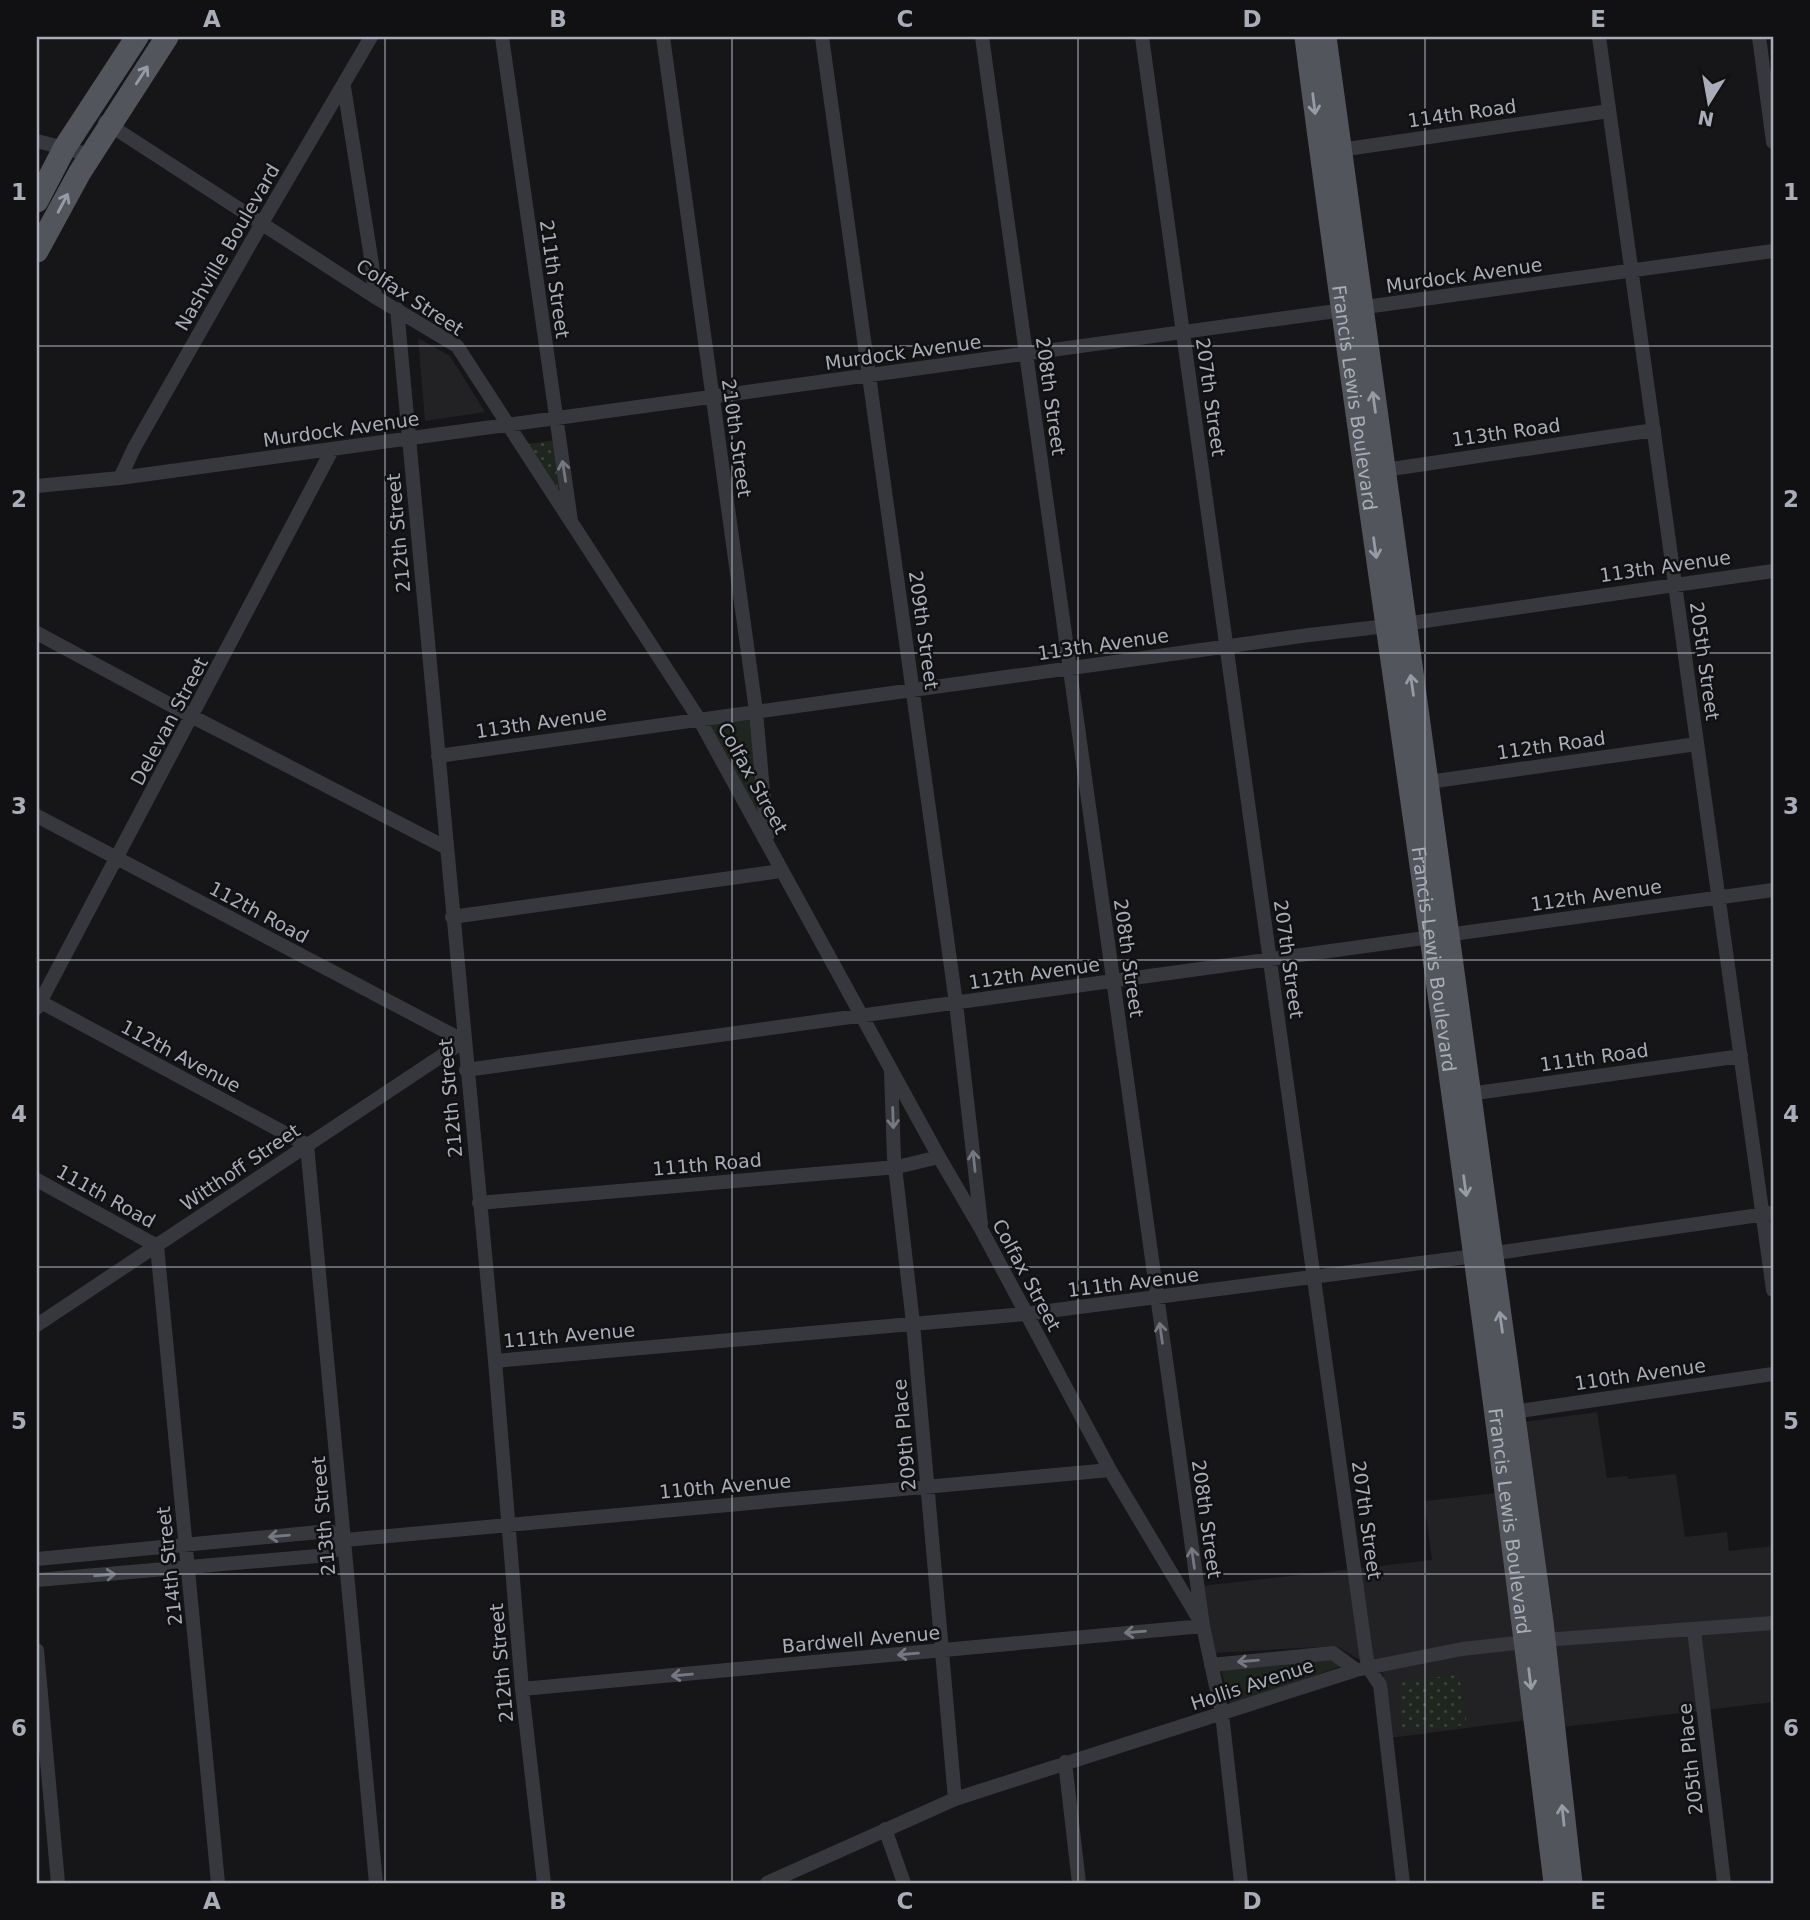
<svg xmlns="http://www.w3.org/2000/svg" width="1810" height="1920" font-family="'DejaVu Sans',sans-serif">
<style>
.built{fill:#222225}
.grass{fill:url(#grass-dots)}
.park{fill:#1e261f}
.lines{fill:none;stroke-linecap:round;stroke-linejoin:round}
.street{stroke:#37383d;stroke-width:14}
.primary{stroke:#53555c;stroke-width:23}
.oneway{stroke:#979ba6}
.oneway2{stroke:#757881}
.grid{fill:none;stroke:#a8adb8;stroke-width:2;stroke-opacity:0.55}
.labels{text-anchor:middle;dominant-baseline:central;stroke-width:5;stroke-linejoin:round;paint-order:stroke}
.street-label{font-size:19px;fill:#a8adb8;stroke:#111113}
.neatline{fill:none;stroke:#a8adb8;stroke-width:2.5}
.grid-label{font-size:23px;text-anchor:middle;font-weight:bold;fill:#a8adb8}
</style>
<defs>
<pattern id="grass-dots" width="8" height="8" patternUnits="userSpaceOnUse" patternTransform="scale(1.75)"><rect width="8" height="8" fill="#1e261f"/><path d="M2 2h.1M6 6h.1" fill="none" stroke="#3c433d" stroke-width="1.8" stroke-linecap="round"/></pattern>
</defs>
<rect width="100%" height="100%" fill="#161618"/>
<path class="built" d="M418 338 450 356 485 412 425 421Z
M1597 1412 1607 1478 1627 1476 1628 1479 1676 1474 1685 1537 1727 1532 1729 1551 1773 1546V1702L1529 1731 1527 1720 1390 1738 1383 1673 1336 1646 1214 1653 1201 1586 1432 1560 1424 1501 1534 1489 1524 1422Z"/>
<path class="grass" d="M556 440 561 493 528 444Z
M1459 1675 1467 1725 1402 1731 1400 1687 1405 1680Z"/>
<path class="park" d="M752 714 761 818 703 720Z
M1331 1660 1344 1665 1231 1706 1221 1670Z"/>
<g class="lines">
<path class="street" d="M502 37 571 521
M663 37 756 711 767 837
M822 37 956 1003 981 1224
M982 37 1203 1626 1222 1714 1241 1883
M1142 37 1365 1647 1368 1667 1380 1685 1403 1883
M1599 37 1773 1290
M1759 37 1773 142
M344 87 372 264 375 297
M105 122 375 297 457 346 699 719 939 1157 981 1229 1110 1470 1203 1626
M37 141 91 155
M1333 151 1609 111
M397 309 495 1361 522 1689 544 1883
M1378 471 1654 430
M120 478 134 448 262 223 371 37
M37 486 120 478 1773 251
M37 633 193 717 447 848
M438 756 1309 635 1404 624 1773 571
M1421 783 1697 744
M37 816 464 1041 37 1325
M452 917 781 871
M37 1000 307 1145 376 1883
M37 1008 332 450
M466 1070 1773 890
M891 1072 894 1158 913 1323 955 1799
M1462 1095 1741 1056
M37 1180 157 1246 218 1883
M479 1203 897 1167 939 1157
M495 1361 1025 1314 1475 1256 1773 1213
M1513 1412 1773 1374
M37 1559 330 1531 345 1540 1110 1470
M37 1580 329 1555 345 1540
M1694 1630 1724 1883
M37 1650 58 1883
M1211 1665 1333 1653 1356 1670
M522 1689 1203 1626
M1065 1762 1079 1883
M885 1829 904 1883
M767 1883 955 1799 1356 1670 1462 1649 1544 1640 1773 1623"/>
<g class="primary">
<path id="s1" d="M1306 37C1338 288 1375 538 1410 788 1462 1153 1511 1518 1555 1883"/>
<path d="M1325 37 1542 1622 1571 1883"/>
<path d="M37 201 65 147 137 37"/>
<path d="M37 251 80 172 167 37"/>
</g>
</g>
<defs><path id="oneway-shaft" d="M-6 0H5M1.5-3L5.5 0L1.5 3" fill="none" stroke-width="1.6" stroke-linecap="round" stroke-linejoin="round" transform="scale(1.75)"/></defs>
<g class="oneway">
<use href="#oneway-shaft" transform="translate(142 75) rotate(-57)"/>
<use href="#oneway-shaft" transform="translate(1314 104) rotate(83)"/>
<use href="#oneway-shaft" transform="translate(63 203) rotate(-62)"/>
<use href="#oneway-shaft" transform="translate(1374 402) rotate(-98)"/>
<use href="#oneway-shaft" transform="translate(1375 548) rotate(82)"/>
<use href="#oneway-shaft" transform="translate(1412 685) rotate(-98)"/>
<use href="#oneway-shaft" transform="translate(1465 1186) rotate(82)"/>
<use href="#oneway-shaft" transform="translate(1501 1322) rotate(-98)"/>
<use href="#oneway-shaft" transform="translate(1530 1679) rotate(83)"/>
<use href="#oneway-shaft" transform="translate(1563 1815) rotate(-96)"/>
</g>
<g class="oneway2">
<use href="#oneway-shaft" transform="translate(564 471) rotate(-99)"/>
<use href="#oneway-shaft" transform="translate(893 1118) rotate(88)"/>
<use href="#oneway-shaft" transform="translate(974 1161) rotate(-96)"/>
<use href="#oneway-shaft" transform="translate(1161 1333) rotate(-98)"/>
<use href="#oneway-shaft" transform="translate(279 1536) rotate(175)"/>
<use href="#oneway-shaft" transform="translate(1193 1558) rotate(-98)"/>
<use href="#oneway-shaft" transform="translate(105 1575) rotate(-5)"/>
<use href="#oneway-shaft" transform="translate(1135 1632) rotate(175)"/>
<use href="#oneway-shaft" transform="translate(908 1654) rotate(175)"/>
<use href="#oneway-shaft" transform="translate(1248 1661) rotate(175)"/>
<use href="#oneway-shaft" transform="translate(682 1675) rotate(175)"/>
</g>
<path class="grid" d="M385 37V1883M732 37V1883M1078 37V1883M1425 37V1883M37 346H1773M37 653H1773M37 960H1773M37 1267H1773M37 1574H1773"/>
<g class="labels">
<g class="street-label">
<text transform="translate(1462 113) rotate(-8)">114th Road</text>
<text transform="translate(227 247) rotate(-60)">Nashville Boulevard</text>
<text transform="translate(1464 275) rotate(-8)">Murdock Avenue</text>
<text transform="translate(555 279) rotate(82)">211th Street</text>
<text transform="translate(410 297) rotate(33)">Colfax Street</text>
<text transform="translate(903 352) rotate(-8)">Murdock Avenue</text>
<text transform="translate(1051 396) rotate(82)">208th Street</text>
<text transform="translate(1211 397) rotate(82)">207th Street</text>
<text stroke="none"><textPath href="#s1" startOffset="364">Francis Lewis Boulevard</textPath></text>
<text transform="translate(341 429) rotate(-8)">Murdock Avenue</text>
<text transform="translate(1506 432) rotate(-8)">113th Road</text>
<text transform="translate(737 438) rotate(82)">210th Street</text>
<text transform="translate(398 533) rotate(-95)">212th Street</text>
<text transform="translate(1665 566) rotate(-8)">113th Avenue</text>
<text transform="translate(924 630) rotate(82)">209th Street</text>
<text transform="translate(1103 644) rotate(-8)">113th Avenue</text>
<text transform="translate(1705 661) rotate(82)">205th Street</text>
<text transform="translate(169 721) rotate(-62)">Delevan Street</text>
<text transform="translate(541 722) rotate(-8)">113th Avenue</text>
<text transform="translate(1551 745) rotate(-8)">112th Road</text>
<text transform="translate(753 778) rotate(61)">Colfax Street</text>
<text transform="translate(1596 895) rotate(-8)">112th Avenue</text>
<text transform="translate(259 912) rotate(28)">112th Road</text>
<text transform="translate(1129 958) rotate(82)">208th Street</text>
<text transform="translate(1289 959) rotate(82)">207th Street</text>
<text stroke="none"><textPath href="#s1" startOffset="931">Francis Lewis Boulevard</textPath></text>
<text transform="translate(1034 973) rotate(-8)">112th Avenue</text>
<text transform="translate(181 1056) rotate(28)">112th Avenue</text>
<text transform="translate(1594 1057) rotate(-8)">111th Road</text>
<text transform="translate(450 1098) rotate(-95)">212th Street</text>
<text transform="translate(707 1164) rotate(-5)">111th Road</text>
<text transform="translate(240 1167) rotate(-34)">Witthoff Street</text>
<text transform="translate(106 1196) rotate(29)">111th Road</text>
<text transform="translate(1027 1275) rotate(62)">Colfax Street</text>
<text transform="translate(1133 1282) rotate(-7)">111th Avenue</text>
<text transform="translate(569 1335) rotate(-5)">111th Avenue</text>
<text transform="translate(1640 1374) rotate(-8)">110th Avenue</text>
<text transform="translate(904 1435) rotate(-95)">209th Place</text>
<text transform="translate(725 1486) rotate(-5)">110th Avenue</text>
<text transform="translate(323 1516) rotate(-95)">213th Street</text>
<text transform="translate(1207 1519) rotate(82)">208th Street</text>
<text transform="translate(1367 1520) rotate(82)">207th Street</text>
<text stroke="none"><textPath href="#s1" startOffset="1498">Francis Lewis Boulevard</textPath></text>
<text transform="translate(169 1566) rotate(-96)">214th Street</text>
<text transform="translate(861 1639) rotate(-5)">Bardwell Avenue</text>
<text transform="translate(501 1663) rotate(-95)">212th Street</text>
<text transform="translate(1252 1684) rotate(-18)">Hollis Avenue</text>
<text transform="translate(1690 1759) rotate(-96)">205th Place</text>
</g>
</g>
<rect width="1810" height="1920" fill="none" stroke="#111113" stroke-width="77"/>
<g transform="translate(1709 102) rotate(191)" stroke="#111113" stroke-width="5" paint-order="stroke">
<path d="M0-5L12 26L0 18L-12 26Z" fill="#a8adb8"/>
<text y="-10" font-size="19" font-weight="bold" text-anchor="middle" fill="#a8adb8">N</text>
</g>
<rect x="38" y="38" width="1734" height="1844" class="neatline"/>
<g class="grid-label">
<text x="212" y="27">A</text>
<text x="558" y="27">B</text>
<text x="905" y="27">C</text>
<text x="1252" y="27">D</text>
<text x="1598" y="27">E</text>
<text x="19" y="200">1</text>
<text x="1791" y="200">1</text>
<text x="19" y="507">2</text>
<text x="1791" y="507">2</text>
<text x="19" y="814">3</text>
<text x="1791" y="814">3</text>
<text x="19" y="1122">4</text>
<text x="1791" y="1122">4</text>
<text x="19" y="1429">5</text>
<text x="1791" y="1429">5</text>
<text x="19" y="1736">6</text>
<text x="1791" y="1736">6</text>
<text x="212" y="1909">A</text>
<text x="558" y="1909">B</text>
<text x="905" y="1909">C</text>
<text x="1252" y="1909">D</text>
<text x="1598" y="1909">E</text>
</g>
</svg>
